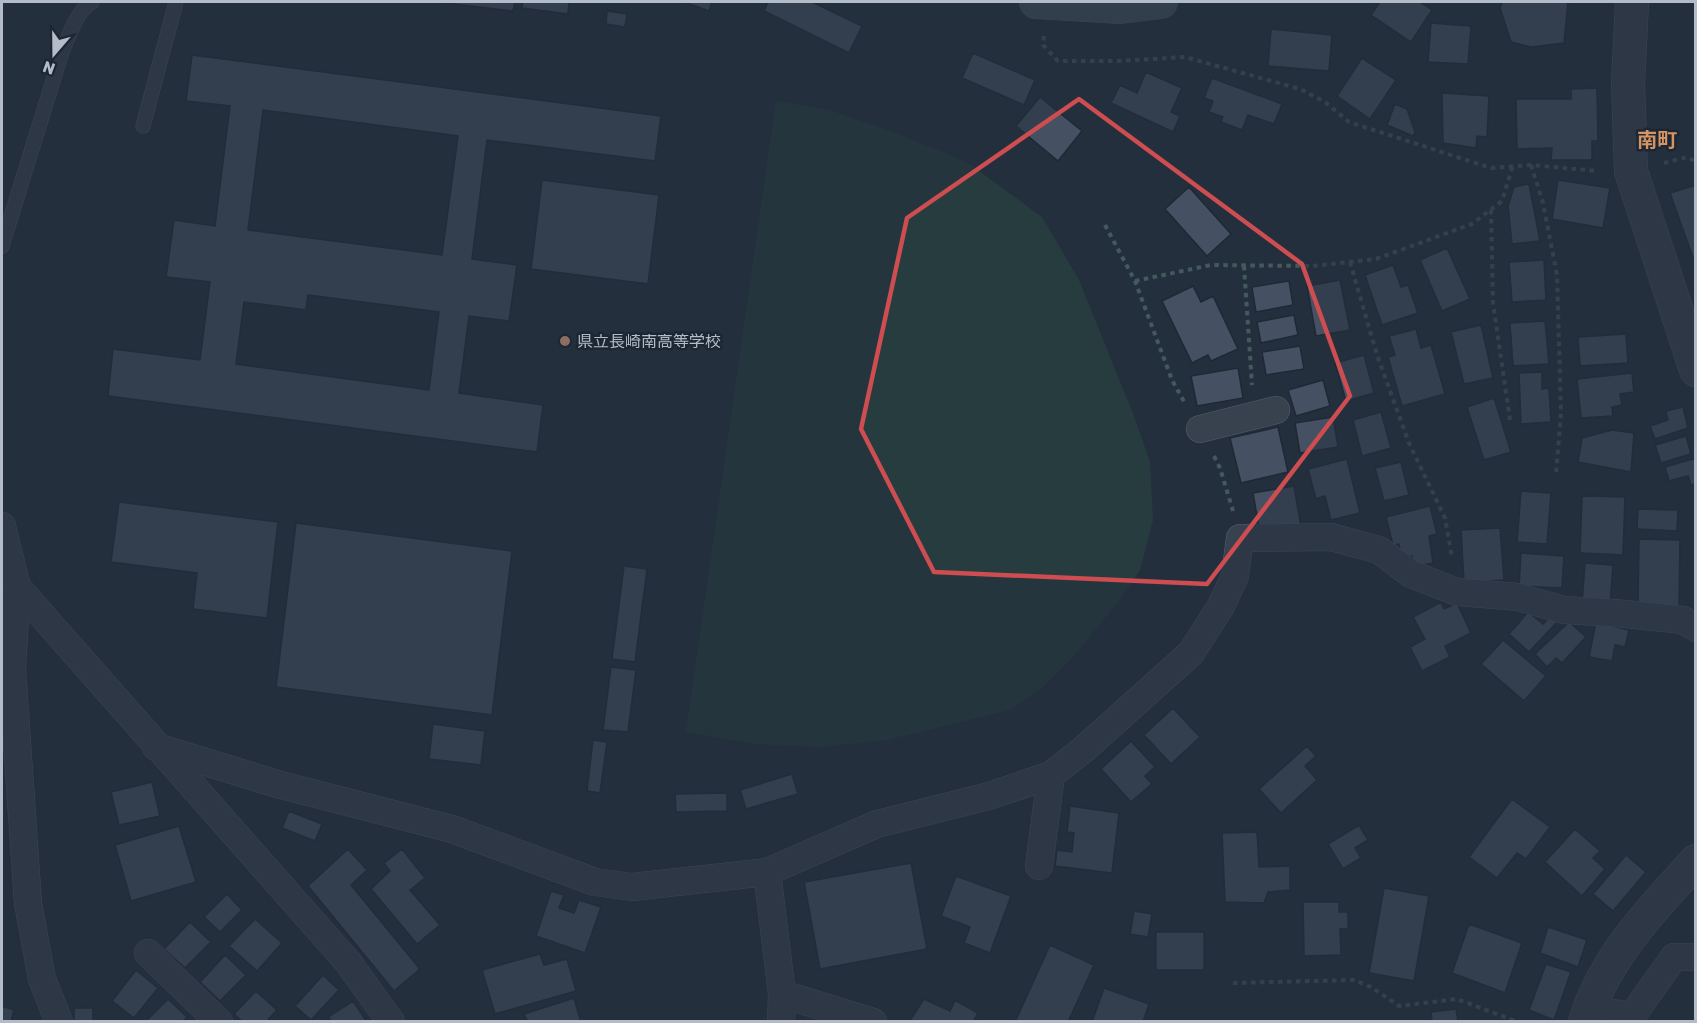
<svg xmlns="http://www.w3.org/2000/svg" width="1697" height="1023" font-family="Rubik,'Noto Sans JP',sans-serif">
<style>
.green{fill:#263c3f}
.building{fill:#455162;stroke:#1f2835;stroke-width:1.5;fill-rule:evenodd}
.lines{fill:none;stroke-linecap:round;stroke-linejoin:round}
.service-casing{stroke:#565f6c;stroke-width:15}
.minor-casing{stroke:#565f6c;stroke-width:28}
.tertiary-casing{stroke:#565f6c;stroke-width:34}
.secondary-casing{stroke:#565f6c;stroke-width:34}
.path{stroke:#44595c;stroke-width:4;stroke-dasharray:4.5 4.5;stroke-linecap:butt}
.service{stroke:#38414e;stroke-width:14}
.minor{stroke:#38414e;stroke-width:27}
.tertiary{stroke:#38414e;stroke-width:33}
.secondary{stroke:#465061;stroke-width:33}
.marked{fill:none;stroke:#ce4d50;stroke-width:4.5;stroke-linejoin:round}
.education-dot{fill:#8d6e63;stroke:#1d2633;stroke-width:2}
.labels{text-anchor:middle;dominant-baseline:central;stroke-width:5;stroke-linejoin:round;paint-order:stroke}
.poi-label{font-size:16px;fill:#b4bcc9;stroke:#1d2633;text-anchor:start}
.quarter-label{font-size:20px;font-weight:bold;fill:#d59563;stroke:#1d2633}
</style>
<rect width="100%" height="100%" fill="#242f3e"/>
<path class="green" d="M776 101 829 110 893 132 967 162 1042 217 1079 280 1134 416 1150 462 1153 520 1140 570 1119 601 1073 657 1042 688 1010 710 886 740 820 747 756 744 686 732Z"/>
<path class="building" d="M437 2H515L513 11Z
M523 2H569L568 14 522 8Z
M684 2H712L709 11Z
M768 2H812L862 26 849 53 764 11Z
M1380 2H1420L1432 10 1411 42 1371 15Z
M1502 2H1568L1564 43 1531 47 1511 42 1500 8Z
M607 11 627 14 625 27 606 24Z
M1431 23 1471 26 1468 64 1428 62Z
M1271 29 1332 35 1329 71 1268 66Z
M973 53 1035 80 1024 105 962 78Z
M192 55 661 116 655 161 487 140 472 259 517 265 509 321 469 316 459 393 543 405 537 452 108 396 113 349 200 360 210 282 166 277 174 220 215 226 230 106 186 101ZM263 110 458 136 442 255 248 230ZM308 295 439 312 429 390 236 364 244 302 306 310Z
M1362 58 1396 80 1370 119 1337 96Z
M1146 72 1182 88 1171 112 1180 116 1173 132 1111 103 1120 85 1137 93Z
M1212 78 1282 104 1274 124 1248 115 1242 130 1221 122 1223 117 1209 112 1213 101 1204 98Z
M1597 88 1598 141H1592V160H1551L1552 148 1517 149 1516 99H1571V89Z
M1442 93 1489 96 1487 137 1477 136 1476 148 1443 143Z
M1040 97 1082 131 1058 161 1016 126Z
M1395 104 1407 109 1415 132 1413 136 1387 125Z
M542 180 659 195 648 284 531 269Z
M1558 180 1610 188 1603 228 1552 219Z
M1529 184 1540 241 1512 244 1508 206 1514 187Z
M1696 185V266L1670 193Z
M1189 187 1231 234 1207 256 1165 209Z
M1447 248 1470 299 1442 311 1420 260Z
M1544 260 1546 300 1512 302 1509 262Z
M1393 265 1401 287 1408 285 1418 313 1382 325 1365 275Z
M1340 280 1350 330 1316 336 1307 286Z
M1289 281 1293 305 1256 312 1252 287Z
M1193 286 1201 302 1213 296 1238 349 1211 361 1208 355 1192 363 1162 301Z
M1294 315 1298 335 1261 343 1257 322Z
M1545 321 1549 364 1513 366 1510 323Z
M1481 325 1493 378 1464 384 1451 332Z
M1416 329 1421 348 1431 345 1445 394 1402 406 1388 357 1395 355 1389 336Z
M1626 334 1628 363 1580 366 1578 337Z
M1300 346 1304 369 1266 375 1262 352Z
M1364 355 1374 393 1346 401 1335 363Z
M1238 368 1243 398 1197 406 1191 376Z
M1542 372V389L1549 388 1551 422 1521 424 1519 373Z
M1632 373 1634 392 1620 394 1622 405 1612 407 1613 416 1581 418 1577 379Z
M1323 380 1330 406 1296 416 1288 390Z
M1494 398 1511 452 1484 460 1467 407Z
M1683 407 1688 428 1655 439 1650 426 1668 420 1666 411Z
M1381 412 1391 448 1362 456 1353 420Z
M1333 417 1338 447 1300 453 1295 423Z
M1278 427 1288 472 1241 483 1230 438Z
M1612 430 1634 433 1631 472 1578 462 1582 438Z
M1686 436 1691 454 1661 463 1655 445Z
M1696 458V484L1691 485 1688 476 1669 481 1665 467Z
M1347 459 1360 513 1331 520 1325 496 1316 499 1308 469Z
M1401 462 1409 495 1384 501 1375 468Z
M1294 486 1301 527 1260 533 1253 493Z
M1521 491 1551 493 1547 544 1517 542Z
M1582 496 1625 497 1623 555 1580 553Z
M119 502 278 522 267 618 193 609 197 573 111 562Z
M1430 506 1437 534 1429 536 1433 563 1414 567 1412 556 1401 557 1399 544 1393 545 1386 517Z
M1638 509 1678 510 1677 531 1637 529Z
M296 523 512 551 492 715 276 687Z
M1500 528 1504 580 1464 583 1461 530Z
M1639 539 1680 540 1679 607 1638 606Z
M1521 553 1564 556 1562 588 1519 586Z
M1585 563 1613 565 1610 605 1582 603Z
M624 566 647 569 635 662 612 659Z
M1441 602 1444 609 1457 603 1471 633 1445 646 1450 657 1422 671 1410 647 1425 639 1413 617Z
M1528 612 1543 624 1553 614 1559 620 1529 652 1509 634Z
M1569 622 1586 637 1562 663 1556 658 1547 667 1535 654Z
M1596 622 1629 630 1625 647 1615 645 1612 661 1589 657Z
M1503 640 1546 676 1524 701 1481 664Z
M611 667 636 670 628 732 603 730Z
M1173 708 1200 737 1171 764 1144 735Z
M433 724 485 731 481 765 429 759Z
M593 740 607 742 600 793 587 791Z
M1131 741 1155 767 1145 776 1152 784 1131 802 1101 769Z
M1307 746 1316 756 1305 766 1317 780 1281 813 1259 789Z
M792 774 798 794 746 809 740 790Z
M152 782 160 816 119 825 111 792Z
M727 793V811L676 812 675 794Z
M1512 799 1550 827 1526 859 1517 853 1497 878 1469 857Z
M1070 806 1119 813 1112 873 1055 866 1057 850 1072 852 1074 833 1067 832Z
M289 811 322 824 315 841 282 828Z
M1359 825 1368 840 1355 848 1361 858 1343 869 1328 844Z
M179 826 196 882 131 901 115 845Z
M1575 829 1600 851 1593 858 1605 869 1582 896 1545 862Z
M1257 832 1259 867 1290 866V890L1268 892 1264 903 1225 902 1222 833Z
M348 849 367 870 351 885 420 969 394 991 308 886Z
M402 849 425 878 410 890 440 925 417 944 371 889 390 871 384 863Z
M1626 855 1646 872 1613 911 1593 894Z
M911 863 927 949 820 969 804 882Z
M956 876 1011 896 990 953 964 943 970 927 941 916Z
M1384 888 1429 896 1414 981 1369 973Z
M551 891 564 895 559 908 574 913 579 900 601 907 585 953 536 936Z
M227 894 242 910 220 932 204 917Z
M1303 902H1339V912H1348V929H1340L1341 955 1304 956Z
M1134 911 1152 914 1148 937 1130 934Z
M255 919 282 943 257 971 229 946Z
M190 922 211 942 185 968 164 949Z
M1469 924 1522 943 1505 993 1452 973Z
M1548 927 1587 940 1578 967 1540 953Z
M1156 932H1204V970H1156Z
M1050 945 1094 965 1068 1022H1015Z
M540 954 544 965 567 959 576 991 495 1014 482 970Z
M225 955 246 975 220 1001 200 982Z
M1546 964 1571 972 1554 1020 1529 1010Z
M136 970 158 988 134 1018 112 1001Z
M323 975 339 990 311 1020 295 1006Z
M1104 988 1149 1004 1143 1022H1092Z
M256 991 277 1010 266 1022H243L234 1014Z
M574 998 581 1022H528L524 1014Z
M168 999 187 1017 182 1022H145Z
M924 999 950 1011 955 1000 978 1013 973 1022H909Z
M353 1001 367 1022H332L328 1017Z
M2 1006 14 1010 11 1022H2Z
M74 1008H93V1022H74Z
M1456 1009 1458 1022H1432L1431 1012Z"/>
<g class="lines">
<defs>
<path id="service" d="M143 126 176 2
M2 246 61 55C68 38 76 11 92 2"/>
<path id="minor" d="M1200 429 1276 410
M2 526 17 587 12 668 28 903 42 979 59 1022
M17 587 347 961 391 1022
M156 747 281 785 452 829 595 882 632 887 767 872 877 824 989 796 1051 775 1084 749 1191 653 1221 606 1235 576 1240 538 1331 537 1379 550 1411 574 1457 592 1518 597 1564 610 1615 613 1683 620 1696 628
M1039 866 1051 775
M767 872 782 994 781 1022
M148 953 219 1022
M782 994 873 1022
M1589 1009 1632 1016 1674 957H1696"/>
<path id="tertiary" d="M1632 2 1628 84 1631 171 1696 370
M1585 1022C1604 958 1652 909 1696 861"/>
<path id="secondary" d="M1036 2 1120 7 1161 2"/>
</defs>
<use href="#service" class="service-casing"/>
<use href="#minor" class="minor-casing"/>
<use href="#tertiary" class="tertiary-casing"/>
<use href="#secondary" class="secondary-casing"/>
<path class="path" d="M1044 36 1043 45 1058 61H1119L1185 57 1300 89 1325 102 1349 122 1491 168 1531 165 1598 171
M1664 163 1687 157 1696 162
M1531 165 1543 203 1557 275 1561 413 1556 475
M1491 210 1493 303 1510 420
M1105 225 1135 281 1172 380 1186 405
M1350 262 1377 355 1409 443 1445 518 1452 558
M1244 266 1252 385
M1135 281 1211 265 1313 266 1376 259 1472 224 1502 201 1513 165
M1214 456 1220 468 1233 511
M1233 983 1354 980 1371 987 1399 1006 1457 999 1518 1022"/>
<use href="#service" class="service"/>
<use href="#minor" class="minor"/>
<use href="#tertiary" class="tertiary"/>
<use href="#secondary" class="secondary"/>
</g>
<path d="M0 0H1697V1023H0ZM1079 99 1302 264 1350 396 1207 584 934 572 861 429 907 218Z" fill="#242f3e" fill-opacity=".55" fill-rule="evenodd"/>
<path class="marked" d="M1079 99 1302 264 1350 396 1207 584 934 572 861 429 907 218Z"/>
<circle class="education-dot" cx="565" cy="341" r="6"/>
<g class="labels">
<g class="poi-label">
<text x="577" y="341">県立長崎南高等学校</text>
</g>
<g class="quarter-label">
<text x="1657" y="140">南町</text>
</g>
</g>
<rect width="1697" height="1023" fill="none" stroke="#b4bcc9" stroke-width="6"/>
<g transform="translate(54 54) rotate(200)" stroke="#1d2633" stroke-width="4.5" paint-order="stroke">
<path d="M0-4.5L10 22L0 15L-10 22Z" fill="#b4bcc9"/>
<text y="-9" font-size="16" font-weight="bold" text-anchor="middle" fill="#b4bcc9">N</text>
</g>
</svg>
